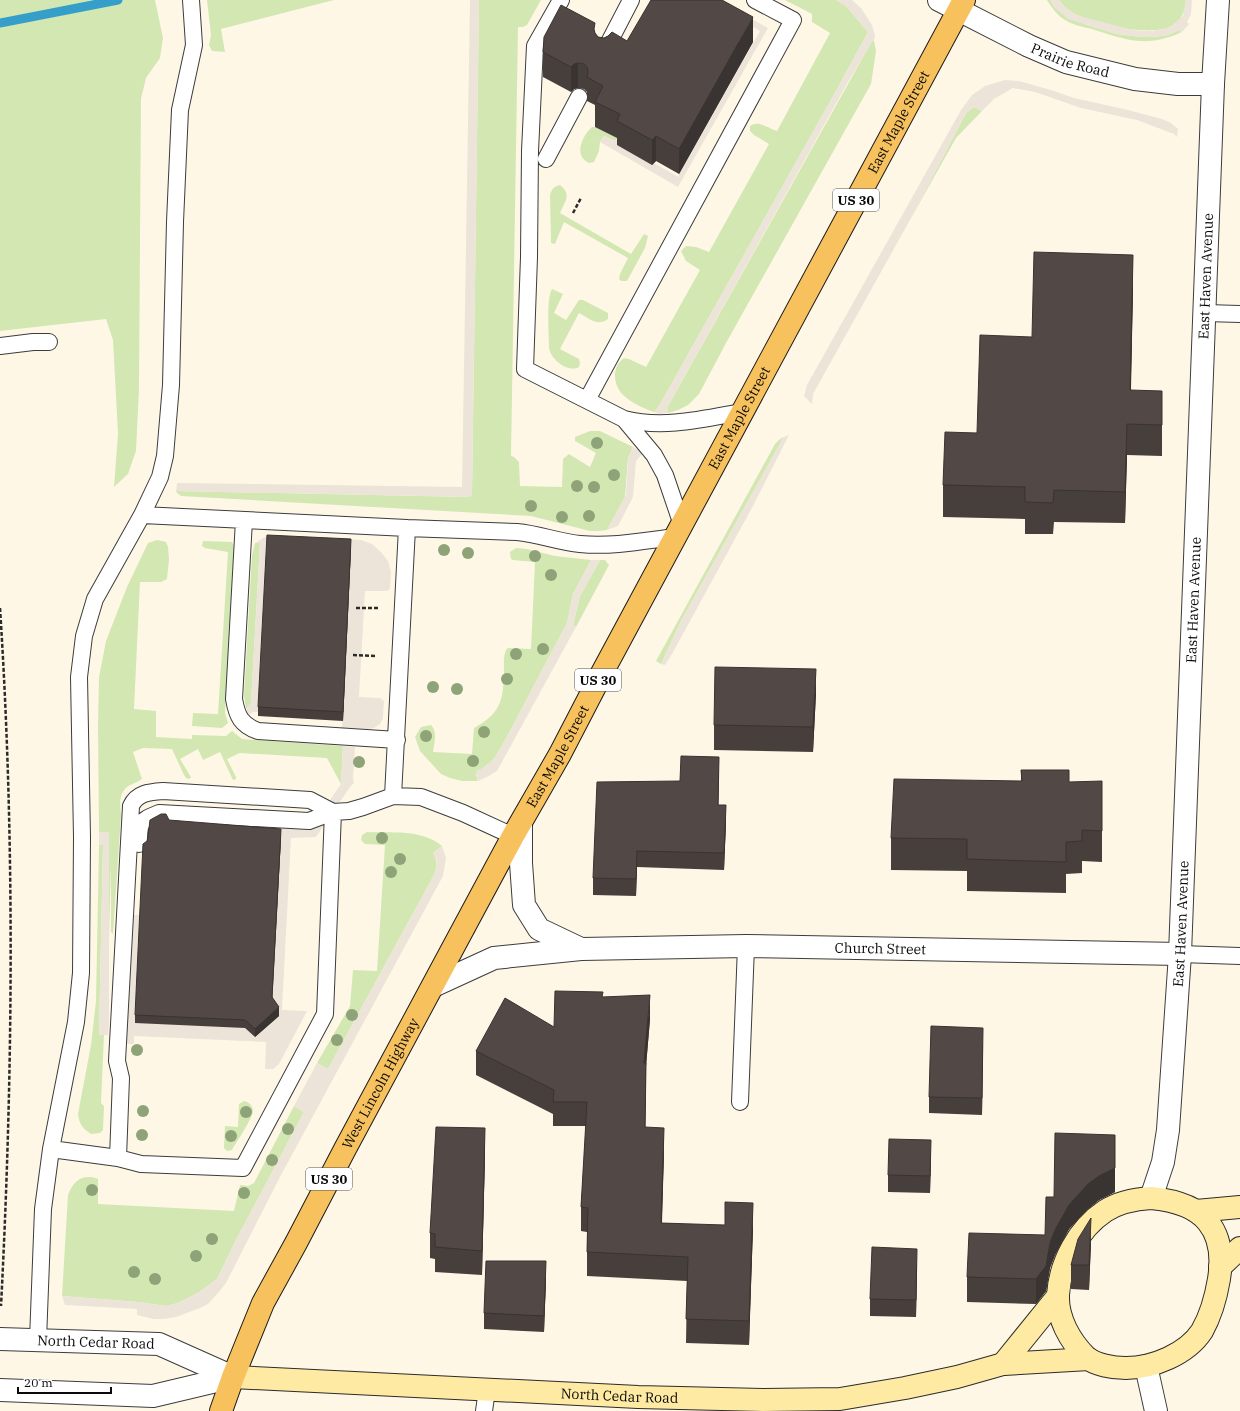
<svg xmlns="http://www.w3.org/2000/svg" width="1240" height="1411" font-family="'IBM Plex Serif',serif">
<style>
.green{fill:#d3e7b2}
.plaza{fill:#ece4d8}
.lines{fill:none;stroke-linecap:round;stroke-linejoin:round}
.stream{stroke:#359fca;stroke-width:9}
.service-casing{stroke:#3c3c3c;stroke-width:18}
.minor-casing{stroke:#3c3c3c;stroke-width:24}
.tertiary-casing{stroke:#3c3c3c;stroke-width:24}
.secondary-casing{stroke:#2b2b2b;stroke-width:24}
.primary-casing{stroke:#1a1a1a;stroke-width:24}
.path{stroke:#2b2b2b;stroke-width:2.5;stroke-dasharray:4 2;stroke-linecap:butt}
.service{stroke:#fff;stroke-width:16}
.minor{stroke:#fff;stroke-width:22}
.tertiary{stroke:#fff;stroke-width:22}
.secondary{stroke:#feeaa2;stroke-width:22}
.primary{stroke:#f7c15e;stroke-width:22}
.tree{fill:#8ea377}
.wall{fill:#473f3c}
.shaded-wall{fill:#393331}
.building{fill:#524946;stroke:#393331}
.labels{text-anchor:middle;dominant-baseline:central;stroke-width:4;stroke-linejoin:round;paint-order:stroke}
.shield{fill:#fff;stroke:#535353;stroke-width:1}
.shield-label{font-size:13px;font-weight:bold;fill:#090909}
.street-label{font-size:14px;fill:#090909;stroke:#fff}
</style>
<rect width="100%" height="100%" fill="#fff7e6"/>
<path class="green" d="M0 0H155L163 38 160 58 146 78 141 99 139 389 136 451 128 474 114 487 118 434 113 340 106 319 0 331Z
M207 0H334L221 29 225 52 212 51 209 45 211 35Z
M479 0H541L527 25 523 27H518L511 456 514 457 519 462 520 486 562 487 563 459 569 454 590 467 596 453 575 441V437L590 431H600L633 447 628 458 625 497 607 530 599 531H590L531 516 181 496 177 493 176 491 470 497 472 494Z
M785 0H836L846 6 868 32 836 91 659 406 654 412C636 405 614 396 615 374 616 366 618 363 624 358L629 359 646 367 700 270 686 261 681 251 686 246 696 247 709 252 769 144 754 135 750 131V126C759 120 768 128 777 131L830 33 812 22V14Z
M1047 0H1050L1055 8 1084 24 1117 34 1141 37H1154L1168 35 1179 30 1182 32C1169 38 1155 42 1140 41 1124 40 1107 34 1092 29 1083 27 1073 25 1065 20 1057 15 1052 8 1047 0Z
M1059 0H1186C1185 11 1182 20 1172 26 1151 38 1089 23 1069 11 1065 8 1062 4 1059 0Z
M872 41H874L876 51 871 84 726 343 699 394 688 405 678 410 668 413 667 408Z
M974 107 982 111 956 138 910 220 966 113Z
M592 127H595L617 138 615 141 604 136 600 142 599 151 594 162 589 163C573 156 582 136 592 127Z
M560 185C572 195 565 201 560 213L631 254 644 234 648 236 645 248 627 281H621L619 279 620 274 628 258 564 222 555 244 551 243 550 195C552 189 553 187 560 185Z
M552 289 563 294 554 313 566 320 579 300H583L608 313V319C597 327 589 318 579 313L560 349 579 359 580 363 579 367C568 373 551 360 549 348 549 336 546 298 552 289Z
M781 438V442L681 621 661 664 656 661 775 444Z
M157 540 166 542 168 547 169 559 167 579 161 582H140L134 709 156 711V737L192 739V735L226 736 232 731 242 739 343 746 341 784 327 758 240 753 227 759 236 777V779L233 780 220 752 203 760 198 749 180 759 191 777 189 779 186 778 184 775 172 749 143 748 133 752 142 779C138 782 134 783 130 785 118 792 120 803 121 815L113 934 111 932V862L109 941V833L99 832 98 725 99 677 106 641 127 587 148 543Z
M203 541 232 542 234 546 225 713 228 723 222 728 192 726 193 713 218 714 228 552 205 548 202 546Z
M255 543H260L251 703 246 709 244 696 252 555Z
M516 548 527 549 555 556 591 560 573 594 567 623 502 746 493 760 476 774 478 781H462L450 778 441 774 420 751 415 737 421 727 431 725C438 732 434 744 433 752L472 754 474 728C501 713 503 701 504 672 504 665 503 657 506 650L508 648 531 649 535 562 513 560 511 559 510 552Z
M600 560H605L609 565 576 627 573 625 580 596Z
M367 832C391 833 422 829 442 846L433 853C438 860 437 867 434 875L328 1069 317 1063 350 1006 353 970 377 971 385 845 365 844 361 840 362 835Z
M99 845H103L99 1034 104 1035 101 1103 104 1106 103 1130 100 1133 91 1134C83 1129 79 1124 78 1114L91 1045 96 1001Z
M244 1101C249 1102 253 1106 253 1111 252 1119 238 1140 233 1148L232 1150 227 1151 224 1148 225 1126 238 1127 239 1104Z
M294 1106 304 1112 236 1240 217 1279 198 1293 178 1303 166 1306 138 1302 62 1296 68 1195C73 1181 83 1173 98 1179V1204L234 1211 240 1185 248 1186 254 1183Z"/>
<path class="plaza" d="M470 0H479L472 494 470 497 176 491 177 483 462 487Z
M836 0H852L861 8 872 25 875 35 874 41 872 42 848 82 667 408 668 413 659 414 654 412 659 406 836 91 868 32 846 6Z
M1050 0H1059L1063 6 1079 16 1133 30 1143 31H1153L1170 27 1183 16 1186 0H1192L1191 14 1187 22 1189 24 1182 32 1179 30 1168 35 1154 37H1141L1117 34 1068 19 1055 8Z
M732 8 768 28 678 187 600 142 604 136 615 141 617 138 654 163 679 177V174L760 31 730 13Z
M1005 80 1019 81 1051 90 1074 98 1128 110 1162 119 1171 123 1178 129 1177 137 1174 134 1137 120 1081 108 1035 92 1013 88 994 99 982 111 974 107 966 113 910 220 813 394 812 404 804 396 807 385 961 110 972 95 985 86Z
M789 435 753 506 672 654 665 665 661 664 681 621 781 442V438Z
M633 447 638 450 642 454 636 461 633 497 618 526 607 530 626 495 628 458Z
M270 535 361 540 372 544 381 552 388 561 391 572 390 589 387 591H365L359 697 380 698 384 701 383 718 380 724 374 728 368 729 342 728 351 548 258 712H253L249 715 247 712 246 709 251 703 260 543H255L263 538Z
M591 560H600L580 596 573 625 576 627 497 771 489 776 478 781 476 771 485 767 493 760 502 746 567 623 573 594Z
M343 746 355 747 353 779 354 783 350 787 316 837 291 838 282 1010 307 1011 279 1064 273 1069H265L266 1042 134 1036V1044H125L133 916 134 915H141L245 1028 255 1037 279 1016 165 821 310 829 341 784Z
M99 832H109V1024L108 1035H99L103 845H99Z
M442 846 446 858 443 876 280 1177 226 1283 218 1293 208 1304 200 1308 176 1317 164 1319H153L137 1315V1309L65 1305 62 1296 138 1302 166 1306 178 1303 198 1293 217 1279 236 1240 304 1112 294 1106 317 1063 328 1069 434 875 436 870 437 861 433 853Z"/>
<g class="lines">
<path class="stream" d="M0 23 118 0"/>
<defs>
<path id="service" d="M561 0 535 46 530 151 529 257 525 369 624 419C663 429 703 419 742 412
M604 52 631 0
M546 159 579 97
M1205 313 1240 314
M0 346 33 342H49
M587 400 793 20 755 0
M624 419 654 455 665 475 682 525
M142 515 407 528 517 532C539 534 559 542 580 544 612 547 643 541 675 537
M244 520 234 699C237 716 241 725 258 731L397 740
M393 796 407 528
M139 844C139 823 139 821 159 813L309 821 333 812 349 811 363 807 393 796 421 797 463 813 513 836
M1180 954 1240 956
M740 1102 746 946
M51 1149 118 1158 141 1164 243 1168 325 1014 333 812
M118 1158 121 1078 117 1061 131 806C137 793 149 792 163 791L310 800 333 812
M38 1340 43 1209 51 1149 76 1022 81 973 82 837 79 677 84 636 95 599 142 515 160 477 165 456 171 385 175 222 180 110 194 45 191 0
M484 1411 487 1390"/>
<g id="minor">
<path id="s1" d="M939 0 1029 46 1066 62 1135 79 1178 84H1213"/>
<path d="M521 824V863L524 905 539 929 581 949"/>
<path id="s2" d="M433 986 494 958 581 949 746 946 1180 954"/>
<path id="s3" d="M1151 1198 1163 1162 1168 1130 1180 954 1213 84 1218 0"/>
</g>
<g id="tertiary">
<path id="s4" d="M0 1339 159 1344 233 1377"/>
<path d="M1146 1366 1156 1411"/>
<path d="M0 1390 153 1396 233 1377"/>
</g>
<g id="secondary">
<path d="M1151 1198C1171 1200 1195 1205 1208 1222 1221 1238 1222 1260 1219 1279 1216 1297 1211 1315 1202 1331 1187 1354 1153 1368 1126 1368 1113 1368 1095 1365 1086 1357 1070 1341 1057 1318 1058 1295 1060 1263 1078 1229 1105 1211 1119 1202 1135 1199 1151 1198Z"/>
<path d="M1196 1211 1240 1207"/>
<path d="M1220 1267 1240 1248"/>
<path d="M1003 1364 1058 1296"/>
<path id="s5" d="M233 1377 638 1397 763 1400 840 1399 905 1388 957 1377 1003 1364 1089 1359"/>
</g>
<g id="primary">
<path id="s6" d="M221 1411 233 1377 263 1303 296 1243 345 1149 513 836 560 754 602 673 964 0"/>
</g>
</defs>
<use href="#service" class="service-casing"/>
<use href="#minor" class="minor-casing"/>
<use href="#tertiary" class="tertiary-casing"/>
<use href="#secondary" class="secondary-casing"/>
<use href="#primary" class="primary-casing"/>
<path class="path" d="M573 213 581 198
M0 608C15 840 13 1073 1 1306
M356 608H378
M353 655 377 656"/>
<use href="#service" class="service"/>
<use href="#minor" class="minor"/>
<use href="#tertiary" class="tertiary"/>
<use href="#secondary" class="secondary"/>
<use href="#primary" class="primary"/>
</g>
<g class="tree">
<circle cx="597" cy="443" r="6"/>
<circle cx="614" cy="475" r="6"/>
<circle cx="577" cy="486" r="6"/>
<circle cx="594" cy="487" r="6"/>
<circle cx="531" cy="506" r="6"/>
<circle cx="589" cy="516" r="6"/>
<circle cx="562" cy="517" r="6"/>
<circle cx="444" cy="550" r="6"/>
<circle cx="468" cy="553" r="6"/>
<circle cx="535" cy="556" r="6"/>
<circle cx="551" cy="575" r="6"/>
<circle cx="543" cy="649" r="6"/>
<circle cx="516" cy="654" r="6"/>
<circle cx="507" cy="679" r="6"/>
<circle cx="433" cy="687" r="6"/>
<circle cx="457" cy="689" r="6"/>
<circle cx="484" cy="732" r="6"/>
<circle cx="426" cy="736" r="6"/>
<circle cx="473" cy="761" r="6"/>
<circle cx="359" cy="762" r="6"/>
<circle cx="382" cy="838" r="6"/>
<circle cx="400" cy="859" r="6"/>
<circle cx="391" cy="872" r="6"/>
<circle cx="352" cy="1015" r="6"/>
<circle cx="337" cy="1040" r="6"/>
<circle cx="137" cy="1050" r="6"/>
<circle cx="143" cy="1111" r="6"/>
<circle cx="246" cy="1112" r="6"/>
<circle cx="288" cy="1129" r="6"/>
<circle cx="142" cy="1135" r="6"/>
<circle cx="231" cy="1136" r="6"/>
<circle cx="272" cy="1160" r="6"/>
<circle cx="92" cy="1190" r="6"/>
<circle cx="244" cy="1193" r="6"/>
<circle cx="212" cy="1239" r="6"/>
<circle cx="196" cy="1256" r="6"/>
<circle cx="134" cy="1272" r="6"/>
<circle cx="155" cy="1279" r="6"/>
</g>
<path class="wall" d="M595 33 598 37 604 38 608 36 627 41 753 42 679 174 656 161 652 165 617 145V138L595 127V105L587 101V92L584 89 578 88 574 89 571 92 543 77V52Z
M1133 287 1131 390 1162 423V456L1127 455 1125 523 1054 522 1053 534H1025V519L943 517V485L977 433 1032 337Z
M351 548 343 721 258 716V707Z
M816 693 813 752 714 750V725Z
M1021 770 1069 782 1102 813V862L1082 861V873L1066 874V893L967 891V871L891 870V838L1021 781Z
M719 774 718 805 726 822 724 870 637 867 636 896 593 895V878L680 781Z
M281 838 272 998 279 1016 255 1037 245 1028 135 1023V1015Z
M603 997 650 1019 646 1066 645 1127 664 1151 662 1223 753 1227 749 1345 686 1343 687 1281 587 1276V1232L581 1231V1207L586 1126H553V1114L476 1075V1051L554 1027Z
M983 1044 982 1115 929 1113V1097Z
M485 1153 482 1275 435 1272V1259L430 1258V1233Z
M931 1157 930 1193 888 1192V1175Z
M1115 1159V1192L1099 1200 1088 1209 1069 1229 1055 1255 1050 1268 1046 1291 1036 1304 967 1302V1277L1045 1235 1054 1197Z
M1091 1242 1089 1290 1071 1289V1265Z
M917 1265 916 1317 870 1316V1299Z
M546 1278 544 1332 484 1329V1313Z"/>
<path class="shaded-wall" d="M753 17V42L679 174V149Z
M578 63V88L574 89 571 92V67L574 64Z
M656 136V161L652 165V140Z
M1133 255V287L1130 422V390Z
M1127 424V455L1125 523V492Z
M351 539V548L343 721V712Z
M816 669V693L813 752V727Z
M719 757V774L718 822V805Z
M726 805V822L724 870V853Z
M281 829V838L272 1005V997Z
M637 851V867L636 896V879Z
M650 995V1019L646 1066 645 1151 644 1063Z
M279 1007V1016L255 1037V1029Z
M983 1028V1044L982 1115V1098Z
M485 1128V1153L482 1275V1251Z
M664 1128V1151L661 1246V1223Z
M1115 1135V1192L1099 1200 1088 1209 1069 1229 1055 1255 1050 1268 1046 1291 1036 1304V1279L1055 1230 1069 1205Z
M931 1140V1157L930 1193V1176Z
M753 1203V1227L749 1345V1321Z
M1091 1218V1242L1089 1290V1265Z
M917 1249V1265L916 1317V1300Z
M546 1261V1278L544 1332V1316Z"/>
<path class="building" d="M651 0H722L753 17 679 149 656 136 652 140 617 121 620 114 595 102 603 86 587 77 588 72 587 67 584 64 578 63 574 64 571 67 543 52 544 37 561 5 595 23 594 29 595 33 598 37 604 38 608 36 612 32 627 41Z
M1034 252 1133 255 1130 390 1162 391V425L1127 424 1125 492 1054 490 1053 503 1025 502V487L943 485 945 432 977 433 980 335 1032 337Z
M267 535 351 539 343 712 258 707Z
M715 667 816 669 813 727 714 725Z
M681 756 719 757 718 805H726L724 853 637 851 636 879 593 878 597 782 680 781Z
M1021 770H1069V782L1102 781V831L1082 830V841L1066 842V862L967 859V839L891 838 894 779 1022 781Z
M161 814H166L169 820 281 829 272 997 279 1007 255 1029 245 1020 135 1015 143 844 147 841 148 836 150 820Z
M555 991 603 992 602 997 650 995 644 1063H646L645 1127 664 1128 661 1223 725 1225V1202L753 1203 749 1321 686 1319 688 1257 587 1252 588 1208 581 1207 587 1102H553L554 1090 476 1051 505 998 554 1027Z
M931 1026 983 1028 982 1098 929 1097Z
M436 1127 485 1128 482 1251 435 1247V1234L430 1233Z
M1055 1133 1115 1135V1168L1099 1176 1088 1184 1069 1205 1055 1230 1050 1243 1046 1266 1036 1279 967 1277 969 1233 1045 1235 1046 1197H1054Z
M889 1139 931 1140 930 1176 888 1175Z
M1091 1218 1089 1265H1071L1078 1239Z
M872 1247 917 1249 916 1300 870 1299Z
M486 1261H546L544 1316 484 1313Z"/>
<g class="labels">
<g class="shield">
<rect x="833" y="189" width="46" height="22" rx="3"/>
<rect x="575" y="669" width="46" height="22" rx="3"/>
<rect x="306" y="1168" width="46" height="22" rx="3"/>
</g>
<g class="shield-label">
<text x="856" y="200">US 30</text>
<text x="598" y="680">US 30</text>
<text x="329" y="1179">US 30</text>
</g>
<g class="street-label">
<text stroke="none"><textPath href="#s1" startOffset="145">Prairie Road</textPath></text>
<text stroke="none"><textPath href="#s6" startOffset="1457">East Maple Street</textPath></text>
<text stroke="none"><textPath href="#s3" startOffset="925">East Haven Avenue</textPath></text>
<text stroke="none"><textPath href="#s6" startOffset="1121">East Maple Street</textPath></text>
<text stroke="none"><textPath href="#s3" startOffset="601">East Haven Avenue</textPath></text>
<text stroke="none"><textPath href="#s6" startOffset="737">East Maple Street</textPath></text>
<text stroke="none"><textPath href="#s3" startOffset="277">East Haven Avenue</textPath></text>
<text stroke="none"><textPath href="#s2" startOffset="454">Church Street</textPath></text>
<text stroke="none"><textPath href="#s6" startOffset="365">West Lincoln Highway</textPath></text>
<text stroke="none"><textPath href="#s4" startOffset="96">North Cedar Road</textPath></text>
<text stroke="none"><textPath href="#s5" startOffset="387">North Cedar Road</textPath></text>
</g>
</g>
<path d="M18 1387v6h93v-6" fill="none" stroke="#090909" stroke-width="2"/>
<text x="24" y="1387" font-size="12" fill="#090909" stroke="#ffffff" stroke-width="3" paint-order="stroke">20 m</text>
</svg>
